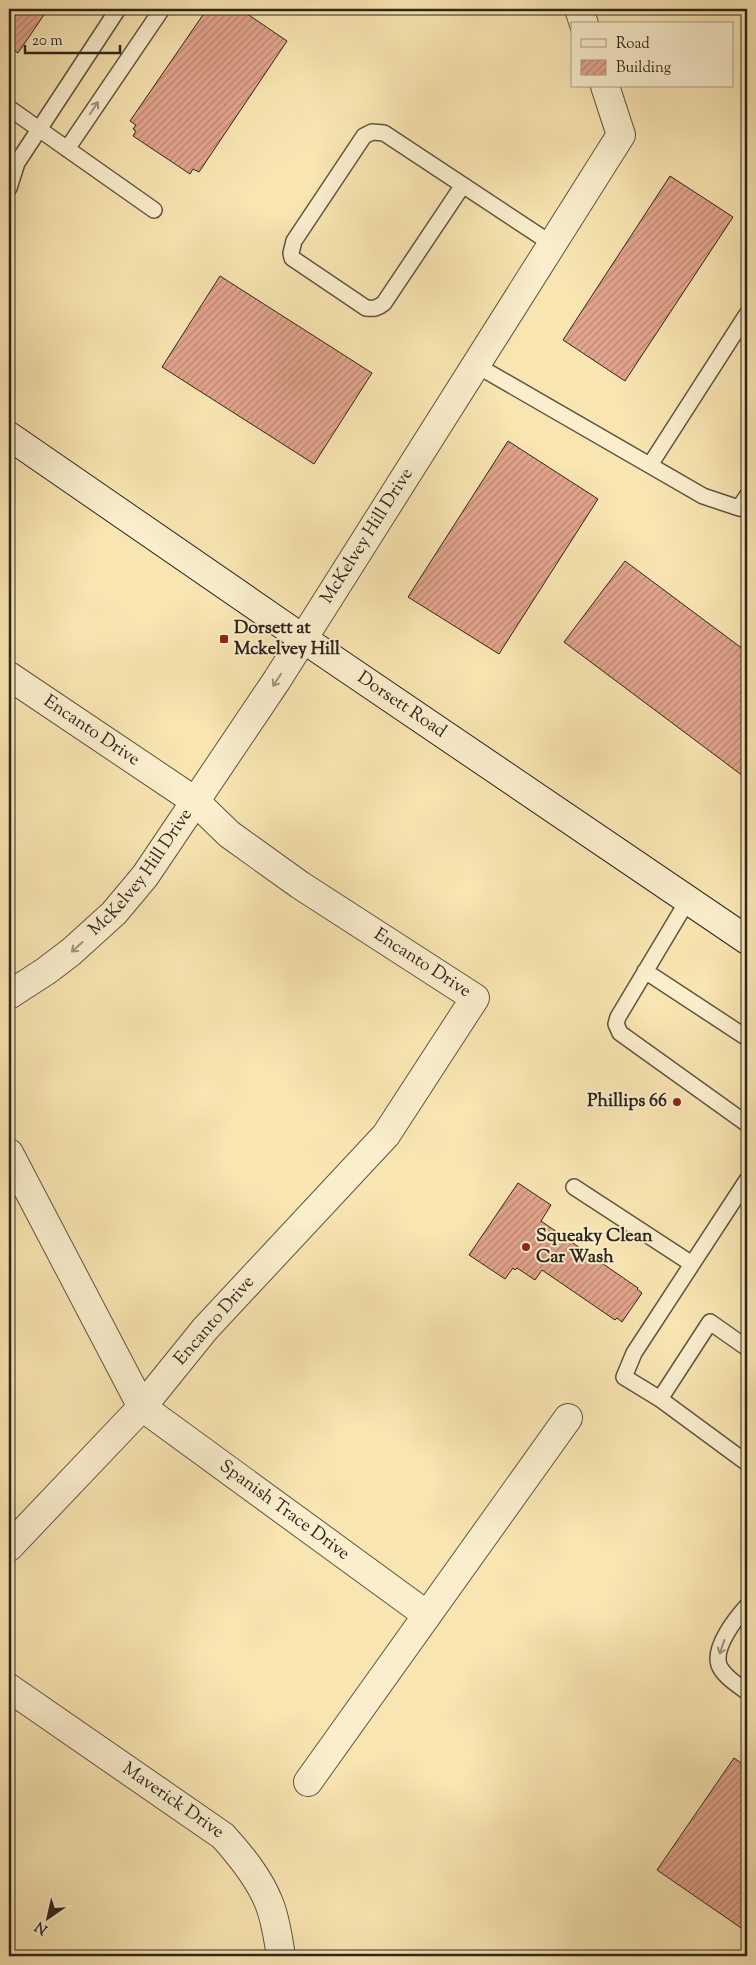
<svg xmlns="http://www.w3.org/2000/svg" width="756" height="1965" font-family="'Sorts Mill Goudy',serif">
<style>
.building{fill:url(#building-hatch);stroke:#2d241b}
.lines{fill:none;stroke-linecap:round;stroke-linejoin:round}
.service-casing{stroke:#605441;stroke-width:18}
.minor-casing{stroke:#605441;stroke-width:30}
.secondary-casing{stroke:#2d241b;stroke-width:30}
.service{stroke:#faeecd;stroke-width:15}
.minor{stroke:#faeecd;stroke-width:28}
.secondary{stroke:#faeecd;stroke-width:28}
.oneway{stroke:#9e937d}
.poi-dot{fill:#8f2418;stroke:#faeecd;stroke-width:2}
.labels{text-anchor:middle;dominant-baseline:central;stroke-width:4;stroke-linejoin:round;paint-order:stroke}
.street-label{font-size:18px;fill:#2d241b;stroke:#faeecd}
.poi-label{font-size:18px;font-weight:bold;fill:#2d241b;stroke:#faeecd;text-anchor:start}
</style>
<defs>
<pattern id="building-hatch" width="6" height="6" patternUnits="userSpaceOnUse" patternTransform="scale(1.25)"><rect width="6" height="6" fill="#e3a58d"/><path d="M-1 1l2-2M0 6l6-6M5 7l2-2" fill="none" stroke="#b88672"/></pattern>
</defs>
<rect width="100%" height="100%" fill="#f8e5b2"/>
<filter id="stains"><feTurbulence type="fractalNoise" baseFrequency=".004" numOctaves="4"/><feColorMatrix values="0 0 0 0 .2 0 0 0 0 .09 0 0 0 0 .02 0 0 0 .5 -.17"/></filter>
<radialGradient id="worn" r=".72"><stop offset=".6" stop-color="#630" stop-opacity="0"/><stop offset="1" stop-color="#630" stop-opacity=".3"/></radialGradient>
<path class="building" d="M9 9H48L18 53 9 47Z
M207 9H240L287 41 199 172 193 169 190 174 133 136 136 131 133 129 136 125 130 121Z
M670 176 733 217 625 381 563 340Z
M220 276 372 373 314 464 162 367Z
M508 441 598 499 499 654 408 597Z
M625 561 747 652V779L564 642Z
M518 1183 551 1205 541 1221 638 1288 637 1289 642 1293 622 1322 617 1318 615 1320 542 1270 535 1280 517 1268 515 1270 513 1268 505 1279 469 1255Z
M734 1758 747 1767V1932L657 1870Z"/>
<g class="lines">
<defs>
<path id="service" d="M9 108 154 210
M67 149 162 9
M463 185 384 303C378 308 374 309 366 308L292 258 291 253 294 241 364 136 372 132 384 133 552 244
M9 188 17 163 118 9
M476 365 703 496 739 508 747 496
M650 465 747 314
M688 900 618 1017 616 1024 620 1033 747 1124
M645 971 747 1038
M747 1180 634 1353 624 1377 660 1399 747 1463
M574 1187 692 1264
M660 1399 710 1322 747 1348
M747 1606C736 1618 713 1647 719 1665 723 1676 738 1685 747 1692"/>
<g id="minor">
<path d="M579 9 584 24"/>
<path id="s1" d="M9 676 195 801 229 834 300 885 475 998 386 1135 205 1329 142 1407 427 1615"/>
<path id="s2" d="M9 995 46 971 71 952 114 913 145 876 277 680 621 135 605 86"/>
<path d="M9 1153 142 1407 9 1547"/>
<path id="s3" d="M9 1688 223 1836C241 1856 259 1878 269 1903 276 1920 278 1939 281 1956"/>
<path d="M308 1782 568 1418"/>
</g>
<g id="secondary">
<path id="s4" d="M9 436 302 638 747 940"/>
</g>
</defs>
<use href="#service" class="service-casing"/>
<use href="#minor" class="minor-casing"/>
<use href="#secondary" class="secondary-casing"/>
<use href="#service" class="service"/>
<use href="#minor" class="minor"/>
<use href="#secondary" class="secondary"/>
</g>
<defs><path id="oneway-shaft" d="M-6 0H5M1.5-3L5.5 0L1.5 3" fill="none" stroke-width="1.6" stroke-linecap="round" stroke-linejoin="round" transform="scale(1.25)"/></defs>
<g class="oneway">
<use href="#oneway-shaft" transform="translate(94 108) rotate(-56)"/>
<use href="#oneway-shaft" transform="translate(277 680) rotate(123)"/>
<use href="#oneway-shaft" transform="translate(77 947) rotate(138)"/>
<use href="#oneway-shaft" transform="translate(722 1647) rotate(109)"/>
</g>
<g class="poi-dot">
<rect x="219" y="634" width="10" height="10" rx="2.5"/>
<circle cx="677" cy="1102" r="5"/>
<circle cx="526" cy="1247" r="5"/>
</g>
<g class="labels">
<g class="street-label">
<text stroke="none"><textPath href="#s2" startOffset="588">McKelvey Hill Drive</textPath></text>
<text stroke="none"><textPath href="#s4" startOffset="476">Dorsett Road</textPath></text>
<text stroke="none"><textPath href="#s1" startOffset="99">Encanto Drive</textPath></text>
<text stroke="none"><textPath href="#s2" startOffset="182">McKelvey Hill Drive</textPath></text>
<text stroke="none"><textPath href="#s1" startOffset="504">Encanto Drive</textPath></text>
<text transform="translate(215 1321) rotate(-49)">Encanto Drive</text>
<text stroke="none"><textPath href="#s1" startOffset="1272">Spanish Trace Drive</textPath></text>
<text stroke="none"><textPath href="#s3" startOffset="199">Maverick Drive</textPath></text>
</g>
<g class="poi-label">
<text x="234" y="629">Dorsett at<tspan x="234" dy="21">Mckelvey Hill</tspan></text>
<text x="667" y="1102" text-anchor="end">Phillips 66</text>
<text x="536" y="1237">Squeaky Clean<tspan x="536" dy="21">Car Wash</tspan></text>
</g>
</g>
<rect width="756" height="1965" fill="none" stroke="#f8e5b2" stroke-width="30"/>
<rect x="10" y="10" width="736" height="1945" fill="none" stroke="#2d241b" stroke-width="2.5"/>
<rect x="15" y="15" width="726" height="1935" fill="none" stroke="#2d241b"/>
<rect x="571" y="22" width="162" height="65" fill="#faeecd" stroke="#a89d86"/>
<rect x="581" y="39" width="25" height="8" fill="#faeecd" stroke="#a89d86"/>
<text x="616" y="48" font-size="15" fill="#2d241b">Road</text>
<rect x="581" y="60" width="25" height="15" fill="url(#building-hatch)" stroke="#a89d86"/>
<text x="616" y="72" font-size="15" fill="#2d241b">Building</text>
<g transform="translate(48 1918) rotate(214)" stroke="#faeecd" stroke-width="4" paint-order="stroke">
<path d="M0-4L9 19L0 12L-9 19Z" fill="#2d241b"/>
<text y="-8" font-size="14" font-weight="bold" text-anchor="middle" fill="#2d241b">N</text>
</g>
<path d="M25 45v8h95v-8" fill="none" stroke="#2d241b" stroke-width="2.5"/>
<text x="32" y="45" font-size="15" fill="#2d241b" stroke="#faeecd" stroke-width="4" paint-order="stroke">20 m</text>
<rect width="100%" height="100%" filter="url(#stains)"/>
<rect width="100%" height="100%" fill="url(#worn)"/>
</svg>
